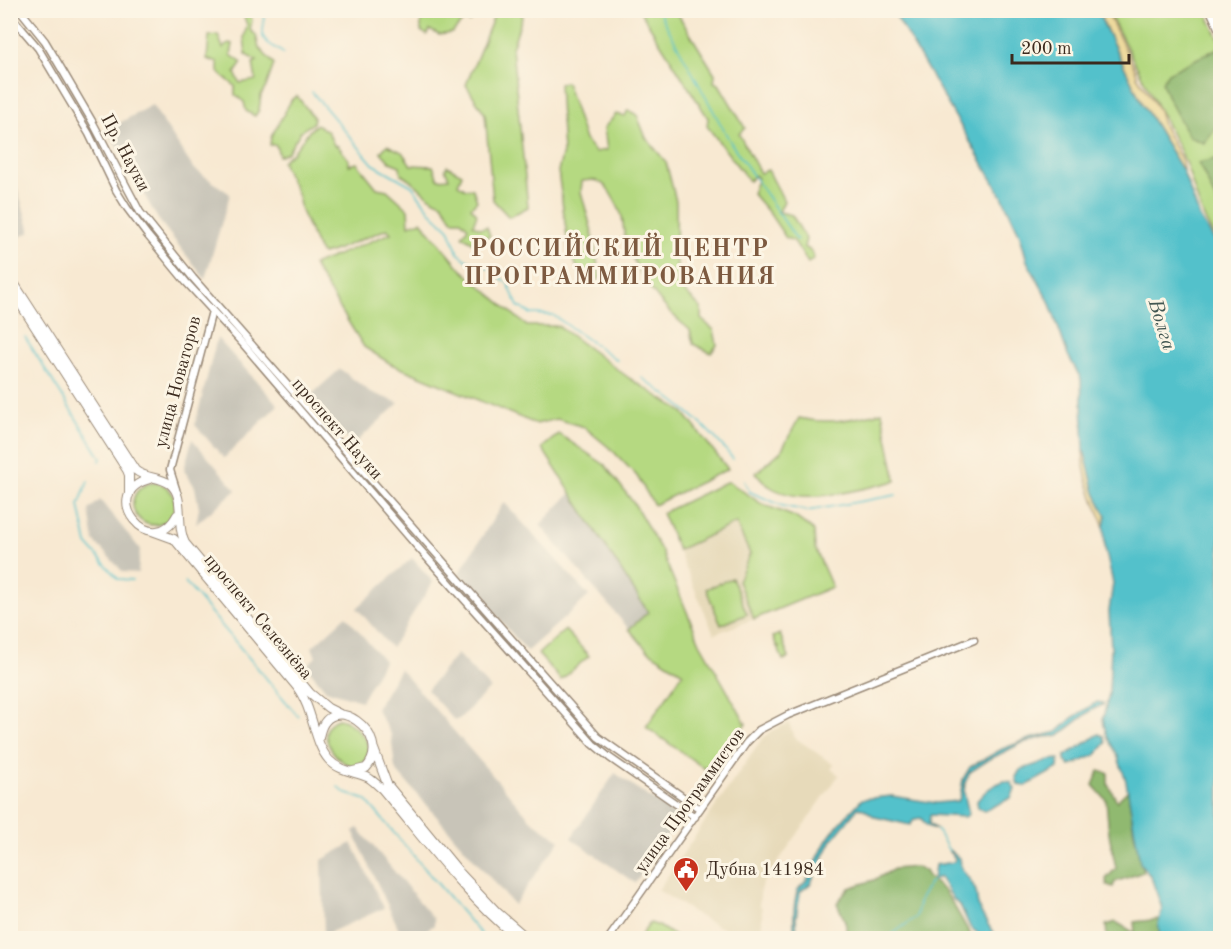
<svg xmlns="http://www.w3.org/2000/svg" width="1231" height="949" font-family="'Old Standard TT',serif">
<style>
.built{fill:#e7daba}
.industrial{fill:#c8c4b8}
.green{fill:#b5d981;stroke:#788250;stroke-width:1.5}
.forest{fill:#90b96f;stroke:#667246;stroke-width:1.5}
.sand{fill:#eeda9e;stroke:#94825e;stroke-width:1.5}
.water{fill:#53c1cb;stroke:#477674;stroke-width:1.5}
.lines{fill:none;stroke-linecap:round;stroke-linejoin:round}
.stream{stroke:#53c1cb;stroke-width:1.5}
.tertiary-casing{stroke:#9a8a78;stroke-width:9}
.primary-casing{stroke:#9a8a78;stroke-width:10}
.tertiary{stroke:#fff;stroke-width:6}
.primary{stroke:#fff;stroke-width:8}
.labels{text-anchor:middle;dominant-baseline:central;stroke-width:6;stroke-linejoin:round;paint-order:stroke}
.street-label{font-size:18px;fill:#3b2a1e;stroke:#fcf5e5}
.poi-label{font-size:18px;fill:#3b2a1e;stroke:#fcf5e5;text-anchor:start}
.water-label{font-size:20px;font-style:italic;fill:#425752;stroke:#fcf5e5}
.district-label{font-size:24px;font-weight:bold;letter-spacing:1.5px;fill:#7d5a40;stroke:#fcf5e5}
</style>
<rect width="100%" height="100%" fill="#fcf5e5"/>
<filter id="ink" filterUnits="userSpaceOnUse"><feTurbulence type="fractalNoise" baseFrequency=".0167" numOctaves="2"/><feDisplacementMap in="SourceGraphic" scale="12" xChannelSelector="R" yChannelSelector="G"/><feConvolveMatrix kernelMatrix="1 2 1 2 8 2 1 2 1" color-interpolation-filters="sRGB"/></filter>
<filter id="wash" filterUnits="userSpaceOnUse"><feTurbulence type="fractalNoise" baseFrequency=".008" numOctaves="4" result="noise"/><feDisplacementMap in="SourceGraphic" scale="24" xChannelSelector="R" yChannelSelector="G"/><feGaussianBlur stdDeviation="1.35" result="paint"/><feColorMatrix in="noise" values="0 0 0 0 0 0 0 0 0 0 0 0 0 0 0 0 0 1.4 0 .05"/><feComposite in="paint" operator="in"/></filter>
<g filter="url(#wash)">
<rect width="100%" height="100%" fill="#f8e9d2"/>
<path class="built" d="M736 523 750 554 738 581 754 619 714 634 678 550Z
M789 723 794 737 834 765 831 769 839 775 761 886 759 905 762 908V938H742L706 920 658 890 762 739 771 731Z"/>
<path class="industrial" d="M152 105 193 168 230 194 205 279 158 219 107 130Z
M11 166 30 232 11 241H10Z
M217 338 278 405 224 458 195 425Z
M340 369 370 392 399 403 353 445 310 396Z
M192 439 236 490 196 524 199 508 195 487 184 470Z
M572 492 648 612 629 629 540 525Z
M100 500 140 549 138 573 123 572 94 541 89 510Z
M504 502 589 596 527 651 459 573Z
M412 558 433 582 391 648 357 608Z
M346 616 384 661 361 701 326 690 306 666 316 657 312 647Z
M457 654 490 688 459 719 456 720 453 719 427 690Z
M400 669 533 822 560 840 514 905 395 769 391 734 376 709Z
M615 773 679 818 635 883 571 838Z
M358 828 434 919V925L414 938H403L353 831Z
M352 843 384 908 324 935 322 860Z"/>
<path class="green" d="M242 11H250L252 21 250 30 256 35 259 48 274 64 266 87 261 95 259 110 255 116 246 111 244 102 235 95V86L218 72V63L207 59 209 36 218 35 223 48 229 43 233 44 231 55 242 63 235 73 240 83 256 80 253 63 257 61 246 55 244 37 247 25Z
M419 11H490L487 15 478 11 470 22 464 20 452 33 439 35 430 30 427 35 421 31V12Z
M496 11H524L512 48 528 207 509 217 493 200 485 114 466 85Z
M640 11H676L715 74 714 82 719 84 745 128 739 134 760 173 768 170 784 201 779 212 792 215 806 239 804 247 810 250 814 258 808 263 794 241 786 238 770 214 752 193 758 178 755 175 749 181 707 126 708 118Z
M1101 11H1206L1218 37 1220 39V244C1196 215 1195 179 1179 148 1156 103 1132 58 1109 13Z
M566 82 585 140 595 152 607 150 604 128 616 114 625 116 628 110 637 115 646 138 666 162 676 201 677 284 701 308V319L714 330 717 345 711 353 693 344 690 330C662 308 640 278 627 245 623 236 624 226 622 217 621 211 609 189 604 185 598 179 590 180 582 181L581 192 592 232 600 278 592 284 583 278 569 252 558 171 563 152 559 84Z
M297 96 314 118 313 123 301 131 288 152 279 156 276 145H270L271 137 292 99Z
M317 124 328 132 334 145 338 146 349 160V165L357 163 377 188 387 190 408 209 409 225 421 221 461 269 527 326H558L629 378 683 412 728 469 654 505 637 476 612 450 584 427 557 419 536 424 391 364 364 347 313 265 391 233 387 229 331 252 322 254 319 250 301 211 298 196 282 162C285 157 289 156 293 152 302 143 306 131 317 124Z
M387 145 402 152 411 165 433 166 438 179 449 178 445 169 447 166 462 174 458 184 466 189H473L477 201 471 207 477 214 473 225 480 228 487 227 490 236 474 243 462 236 468 227 461 220H453L442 203C425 198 417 182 401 174L400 166 390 162 381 152Z
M882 412 896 481C860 489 801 508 769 486 764 483 760 477 756 473L781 451 799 418C828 425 854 419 882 412Z
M559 434 605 465 635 505 661 550 700 643 746 724 711 773 646 727 683 673 647 650 629 629 648 612 542 448Z
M726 482H729L762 504 795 517 814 531 815 548 832 587 754 619 738 581 750 554 736 523 678 550 662 513Z
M133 504a21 21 0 1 1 42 0a21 21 0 1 1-42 0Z
M732 578 747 614 721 625 706 589Z
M565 630 589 656 561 680 538 654Z
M780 634 789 658 783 660 778 648 780 647H777L773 637Z
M338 719C354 721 381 748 363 763 344 778 307 729 338 719Z
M650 923 659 926 678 938H639Z"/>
<path class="forest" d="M1220 47V122L1204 143 1189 137 1168 98 1162 82 1168 73Z
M1215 159 1220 166V210C1212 194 1207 178 1198 163Z
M1099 771 1108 773V784L1117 801 1128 790 1134 833 1143 872 1115 882 1113 887 1107 885 1106 879 1116 868 1109 834 1106 800 1093 785Z
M915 867 925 871C929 881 938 884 945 892 956 907 963 923 973 938H844C850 925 842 916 837 903L849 888 874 880 894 869Z
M1159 919 1160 938H1107L1106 925 1116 922 1135 933 1134 922Z"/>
<path class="sand" d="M1108 14 1136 71 1137 76 1159 110 1163 125 1182 161 1183 171 1143 105 1101 18Z
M1084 450 1095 493 1106 515 1104 527C1097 503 1080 475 1084 450Z"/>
<path class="water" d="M893 11H1097L1143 105 1183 171 1200 218 1220 249V938H1160L1158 923 1162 910 1161 905 1151 877 1140 863 1126 781 1117 754 1107 736 1104 725 1103 718 1109 694 1111 648 1109 611 1113 583 1105 548 1104 527 1106 515 1095 493 1084 450 1081 379 1068 355 1049 301 1027 261 1020 235 1002 196Z
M1097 702 1103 703V705L1093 709 1058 736 1044 737 1022 743 990 759 970 772 965 783 964 793 969 814 965 817 930 815 929 824 938 830 927 826 921 818 915 819 910 825 875 817 864 809 858 808 832 840 810 884 800 892 796 918 797 938H795C793 923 793 908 797 892 798 887 805 884 808 879 816 865 820 850 829 837 839 823 852 811 862 799L892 796 936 803 958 801 960 797 963 779 970 767 1002 749 1029 739 1057 732 1072 718Z
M1099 734 1104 736 1106 743 1096 755 1070 766 1065 761V756Z
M1059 759 1058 768 1026 786 1018 785 1016 777 1020 770 1049 760Z
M1004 781 1011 782 1015 789 1011 798 984 811 978 808 977 801C985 791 992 785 1004 781Z
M949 850 959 858C959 870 969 876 974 887 978 893 976 899 978 905 982 917 990 928 997 938H980V935L970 927 960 905 954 900 940 877 933 880 935 865 954 862 955 858 949 852Z"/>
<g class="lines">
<path class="stream" d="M264 10 263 37 268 43 283 53
M658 10 731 143 797 240
M312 92 373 164 412 186 430 211 449 229 458 253 468 261 489 268 508 284 518 306 531 314 553 315 617 360
M25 337 101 458 100 461
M642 378C676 401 708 426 733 459
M88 481 79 505 87 544 118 579 132 580
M744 481 750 492 783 506 807 511 896 495
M185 582 298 716
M338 787 345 793 366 800 484 938
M937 830 949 851
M887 938 916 917 920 899 930 882 933 880"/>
</g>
</g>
<g filter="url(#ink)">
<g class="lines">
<defs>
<path id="tertiary" d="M20 10 45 41 61 68 92 121 140 212 193 278 598 737 700 809
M1210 10 1220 32
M10 15 38 48 89 134 116 190 127 208 148 236 186 282 244 345 415 544 593 744 610 758 695 817
M176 489 170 470 212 311
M609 938 747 742 759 730 788 715 974 640"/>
<path id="primary" d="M10 277 135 470C146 479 159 476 170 484 186 497 175 524 185 543L310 693 328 708 340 714
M10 288 127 470 129 475V495
M150 479C96 493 152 562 177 515
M152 531 174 539 297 687C314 710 313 742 329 760 339 771 355 772 367 777 373 780 377 785 382 789 425 840 466 896 517 938
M319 738C327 684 396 736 366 768L353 771
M374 749 387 784 461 874 497 912 527 938"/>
</defs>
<use href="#tertiary" class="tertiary-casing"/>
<use href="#primary" class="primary-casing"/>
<use href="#tertiary" class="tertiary"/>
<use href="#primary" class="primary"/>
</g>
</g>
<defs>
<symbol id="civic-pin" viewBox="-11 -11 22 30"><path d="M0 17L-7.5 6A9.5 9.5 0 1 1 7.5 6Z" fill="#c8321e" stroke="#fcf5e5"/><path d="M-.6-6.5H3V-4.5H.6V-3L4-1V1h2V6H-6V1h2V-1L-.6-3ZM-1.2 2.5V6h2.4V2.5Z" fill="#fff"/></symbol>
</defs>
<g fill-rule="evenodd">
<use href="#civic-pin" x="671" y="855" width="30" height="40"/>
</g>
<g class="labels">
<g class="street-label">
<text transform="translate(125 153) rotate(62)">Пр. Науки</text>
<text transform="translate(178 382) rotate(-75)">улица Новаторов</text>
<text transform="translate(337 429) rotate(49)">проспект Науки</text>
<text transform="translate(258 617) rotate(50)">проспект Селезнёва</text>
<text transform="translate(690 801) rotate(-54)">улица Программистов</text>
</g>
<g class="poi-label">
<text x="706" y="870">Дубна 141984</text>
</g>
<g class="water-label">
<text transform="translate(1161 325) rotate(73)">Волга</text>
</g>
<g class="district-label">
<text x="620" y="250">РОССИЙСКИЙ ЦЕНТР<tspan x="620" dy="28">ПРОГРАММИРОВАНИЯ</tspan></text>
</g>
</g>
<rect width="1231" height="949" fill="none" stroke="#fcf5e5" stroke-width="36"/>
<path d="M1012 54v9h117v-9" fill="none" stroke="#3b2a1e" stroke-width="3"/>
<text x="1021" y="54" font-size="18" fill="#3b2a1e" stroke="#fcf5e5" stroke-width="4.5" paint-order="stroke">200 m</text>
</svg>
